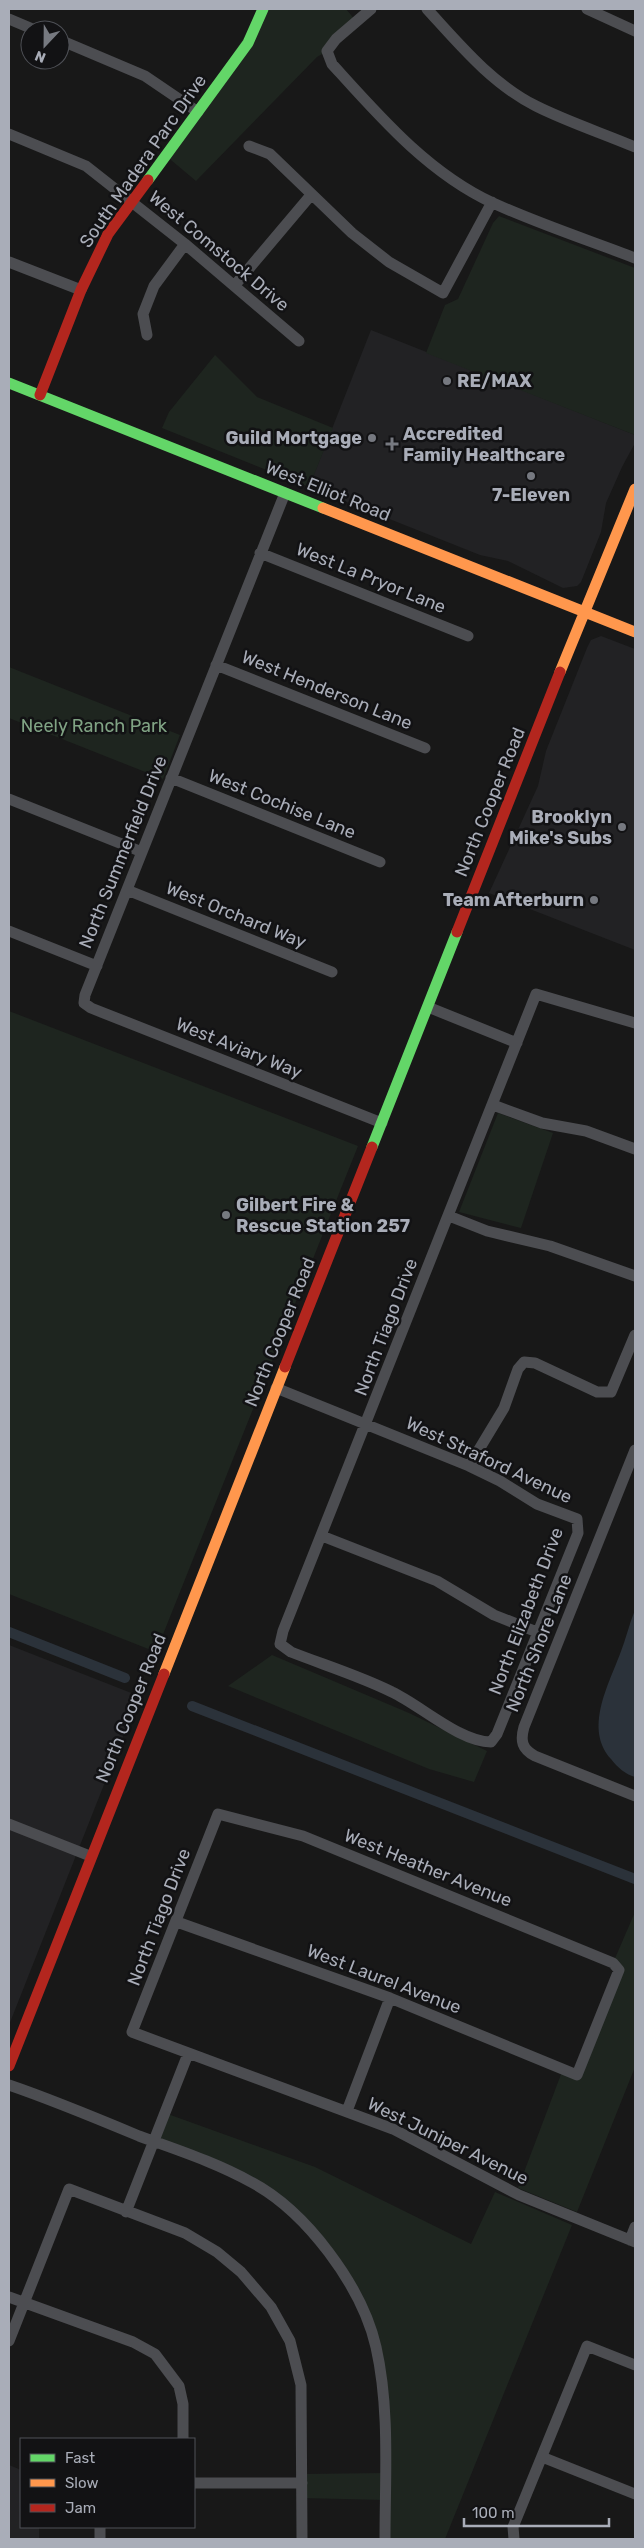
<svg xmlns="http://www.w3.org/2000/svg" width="644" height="2548" font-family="Rubik,sans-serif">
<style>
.built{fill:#222224}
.green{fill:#1e251f}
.water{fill:#2b323a}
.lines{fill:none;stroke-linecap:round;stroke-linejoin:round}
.canal{stroke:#2b323a;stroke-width:10}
.street{stroke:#4c4d51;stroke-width:11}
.fast{stroke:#63d668;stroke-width:11}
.slow{stroke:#ff974d;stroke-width:11}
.jam{stroke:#b3261e;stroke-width:11}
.poi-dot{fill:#767980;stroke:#121214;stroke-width:2}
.labels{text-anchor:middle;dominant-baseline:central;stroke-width:5;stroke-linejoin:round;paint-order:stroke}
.street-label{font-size:18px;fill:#a9adb8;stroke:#121214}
.poi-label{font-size:18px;font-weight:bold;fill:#a9adb8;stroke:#121214;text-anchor:start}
.park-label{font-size:18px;fill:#80a384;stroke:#121214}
</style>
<rect width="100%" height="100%" fill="#181818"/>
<path class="built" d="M371 330 635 435V443L622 467 606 503 601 532 581 582 577 586 563 588 508 561 480 555 309 487Z
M601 636 635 649V950L489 893 538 786 546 751 587 648 591 640Z
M9 1645 139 1696 9 2025Z
M9 2465 21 2470V2527H39V2539H9Z"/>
<path class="green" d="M263 9H346L356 21 327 51 317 57 196 181 165 155Z
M499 216 635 268V435L426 353 445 305 458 299 493 223Z
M215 355 257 397 333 428 309 487 162 428 169 412Z
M9 667 180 735 163 779 9 718Z
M9 1011 358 1146 156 1652 9 1594Z
M498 1113 553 1133 521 1228 459 1212Z
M272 1655 409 1713 487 1751 474 1782 429 1769 228 1686Z
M635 1912V2067L577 2212 518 2188 563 2069 577 2074 619 1970 613 1963Z
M165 2113 315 2167 471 2244 495 2192 572 2225 445 2539H385V2500L302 2498V2474L385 2473 383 2385 362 2310 323 2246 253 2182 154 2141Z"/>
<path class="water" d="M635 1610V1777C625 1774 618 1768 611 1759 584 1729 608 1686 620 1654 626 1639 629 1624 635 1610Z"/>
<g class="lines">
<path class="canal" d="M9 1632 125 1678
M192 1706 635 1879"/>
<path class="street" d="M371 9 336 39 327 51 332 64C379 116 428 173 493 203 539 224 588 240 635 258
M427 9C459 44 492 84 536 106 568 122 602 133 635 147
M587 9 635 31
M9 19 35 30
M60 40 145 76 198 112
M9 134 86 166 185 244 299 341
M249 146 270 154 352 233 389 262 443 293 492 202
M9 262 81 290
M235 285 311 195
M147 335 143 314 154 286 185 244
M285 493 85 995 84 1003 91 1008 382 1123
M260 553 468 636
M216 665 425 748
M171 778 380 862
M9 799 142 852
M127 890 332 972
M9 931 97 966
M428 1007 517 1043
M493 1105 542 1123 586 1131 635 1149
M449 1216 487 1231 550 1246 635 1276
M276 1388 469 1466 500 1481 537 1504 577 1519 578 1533 497 1734 491 1742C460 1742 420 1705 392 1692 360 1676 324 1665 291 1652L280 1644 283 1631 536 994 635 1023
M635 1450 524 1727C520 1741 522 1749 535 1756L635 1796
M469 1466 504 1408 518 1369 524 1362 535 1363 597 1392H611L635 1335
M322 1536 437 1581 494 1615 537 1632
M9 1824 90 1856
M177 1922 390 1998 577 2075 619 1970 613 1963 303 1836 218 1814 132 2032 393 2129 519 2195 635 2242
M9 2085C53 2100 96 2118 139 2136 177 2150 215 2162 251 2182 306 2211 362 2286 376 2347 390 2409 385 2476 385 2539
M347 2111 390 1998
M126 2212 188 2054
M630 2240 635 2227
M9 2297 133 2342 155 2354 179 2386 183 2404V2439
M9 2341 69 2189 185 2233 217 2252 241 2272 271 2307 290 2341 301 2385 302 2539
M542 2457 635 2494
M194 2483H302
M100 2527V2539
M514 2539 513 2527 587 2346 635 2365"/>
<path class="fast" d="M148 180 248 43 263 9
M9 383 323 508
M372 1147 457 932"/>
<path class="slow" d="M323 508 635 632
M560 672 635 489
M164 1674 285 1367"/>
<path class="jam" d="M40 395 81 290 108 234 148 180
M457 932 560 672
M285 1367 372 1147
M9 2066 164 1674"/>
</g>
<g class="poi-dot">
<circle cx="447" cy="381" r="5"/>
<circle cx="372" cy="438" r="5"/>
<path d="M389.5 436.5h5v5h5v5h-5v5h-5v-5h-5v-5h5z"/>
<circle cx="531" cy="476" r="5"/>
<circle cx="622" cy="827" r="5"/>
<circle cx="594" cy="900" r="5"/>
<circle cx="226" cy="1215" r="5"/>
</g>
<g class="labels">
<g class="street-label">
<text transform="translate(143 161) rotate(-55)">South Madera Parc Drive</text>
<text transform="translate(219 251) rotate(40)">West Comstock Drive</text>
<text transform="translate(328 491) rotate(22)">West Elliot Road</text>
<text transform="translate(371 578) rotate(22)">West La Pryor Lane</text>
<text transform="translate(327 690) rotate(22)">West Henderson Lane</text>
<text transform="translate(490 802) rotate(-68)">North Cooper Road</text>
<text transform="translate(282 804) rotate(22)">West Cochise Lane</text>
<text transform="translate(123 852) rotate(-68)">North Summerfield Drive</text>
<text transform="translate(236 915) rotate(22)">West Orchard Way</text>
<text transform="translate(239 1048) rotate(22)">West Aviary Way</text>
<text transform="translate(386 1327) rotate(-69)">North Tiago Drive</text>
<text transform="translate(280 1332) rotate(-68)">North Cooper Road</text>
<text transform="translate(489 1460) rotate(25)">West Straford Avenue</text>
<text transform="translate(526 1611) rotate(-69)">North Elizabeth Drive</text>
<text transform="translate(539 1643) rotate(-68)">North Shore Lane</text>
<text transform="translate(131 1708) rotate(-68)">North Cooper Road</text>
<text transform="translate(428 1868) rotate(22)">West Heather Avenue</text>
<text transform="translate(159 1917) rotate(-69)">North Tiago Drive</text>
<text transform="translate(384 1979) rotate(21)">West Laurel Avenue</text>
<text transform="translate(448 2141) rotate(26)">West Juniper Avenue</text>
</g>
<g class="poi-label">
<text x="457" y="381">RE/MAX</text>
<text x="403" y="434">Accredited<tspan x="403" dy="21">Family Healthcare</tspan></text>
<text x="362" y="438" text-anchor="end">Guild Mortgage</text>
<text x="531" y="495" text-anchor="middle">7-Eleven</text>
<text x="612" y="817" text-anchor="end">Brooklyn<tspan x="612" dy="21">Mike's Subs</tspan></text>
<text x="584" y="900" text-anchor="end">Team Afterburn</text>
<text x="236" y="1205">Gilbert Fire &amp;<tspan x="236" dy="21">Rescue Station 257</tspan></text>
</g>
<g class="park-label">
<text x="94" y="726">Neely Ranch Park</text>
</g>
</g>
<rect width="644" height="2548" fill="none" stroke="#a9adb8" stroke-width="20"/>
<rect x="20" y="2438" width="175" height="90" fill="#121214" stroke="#4e5056"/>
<rect x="30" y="2454" width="25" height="8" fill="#63d668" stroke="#4e5056"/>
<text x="65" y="2463" font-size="15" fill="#a9adb8">Fast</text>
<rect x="30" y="2479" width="25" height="8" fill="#ff974d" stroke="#4e5056"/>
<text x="65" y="2488" font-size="15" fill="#a9adb8">Slow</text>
<rect x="30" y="2504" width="25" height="8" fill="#b3261e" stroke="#4e5056"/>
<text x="65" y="2513" font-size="15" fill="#a9adb8">Jam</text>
<g transform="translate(45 45) rotate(202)"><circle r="24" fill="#121214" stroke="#4e5056"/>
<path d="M0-4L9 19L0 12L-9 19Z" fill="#767980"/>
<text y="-8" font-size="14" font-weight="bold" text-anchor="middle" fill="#a9adb8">N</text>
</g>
<path d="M464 2518v8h145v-8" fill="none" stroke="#a9adb8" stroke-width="2.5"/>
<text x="472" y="2518" font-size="15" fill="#a9adb8" stroke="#121214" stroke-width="4" paint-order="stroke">100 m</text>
</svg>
